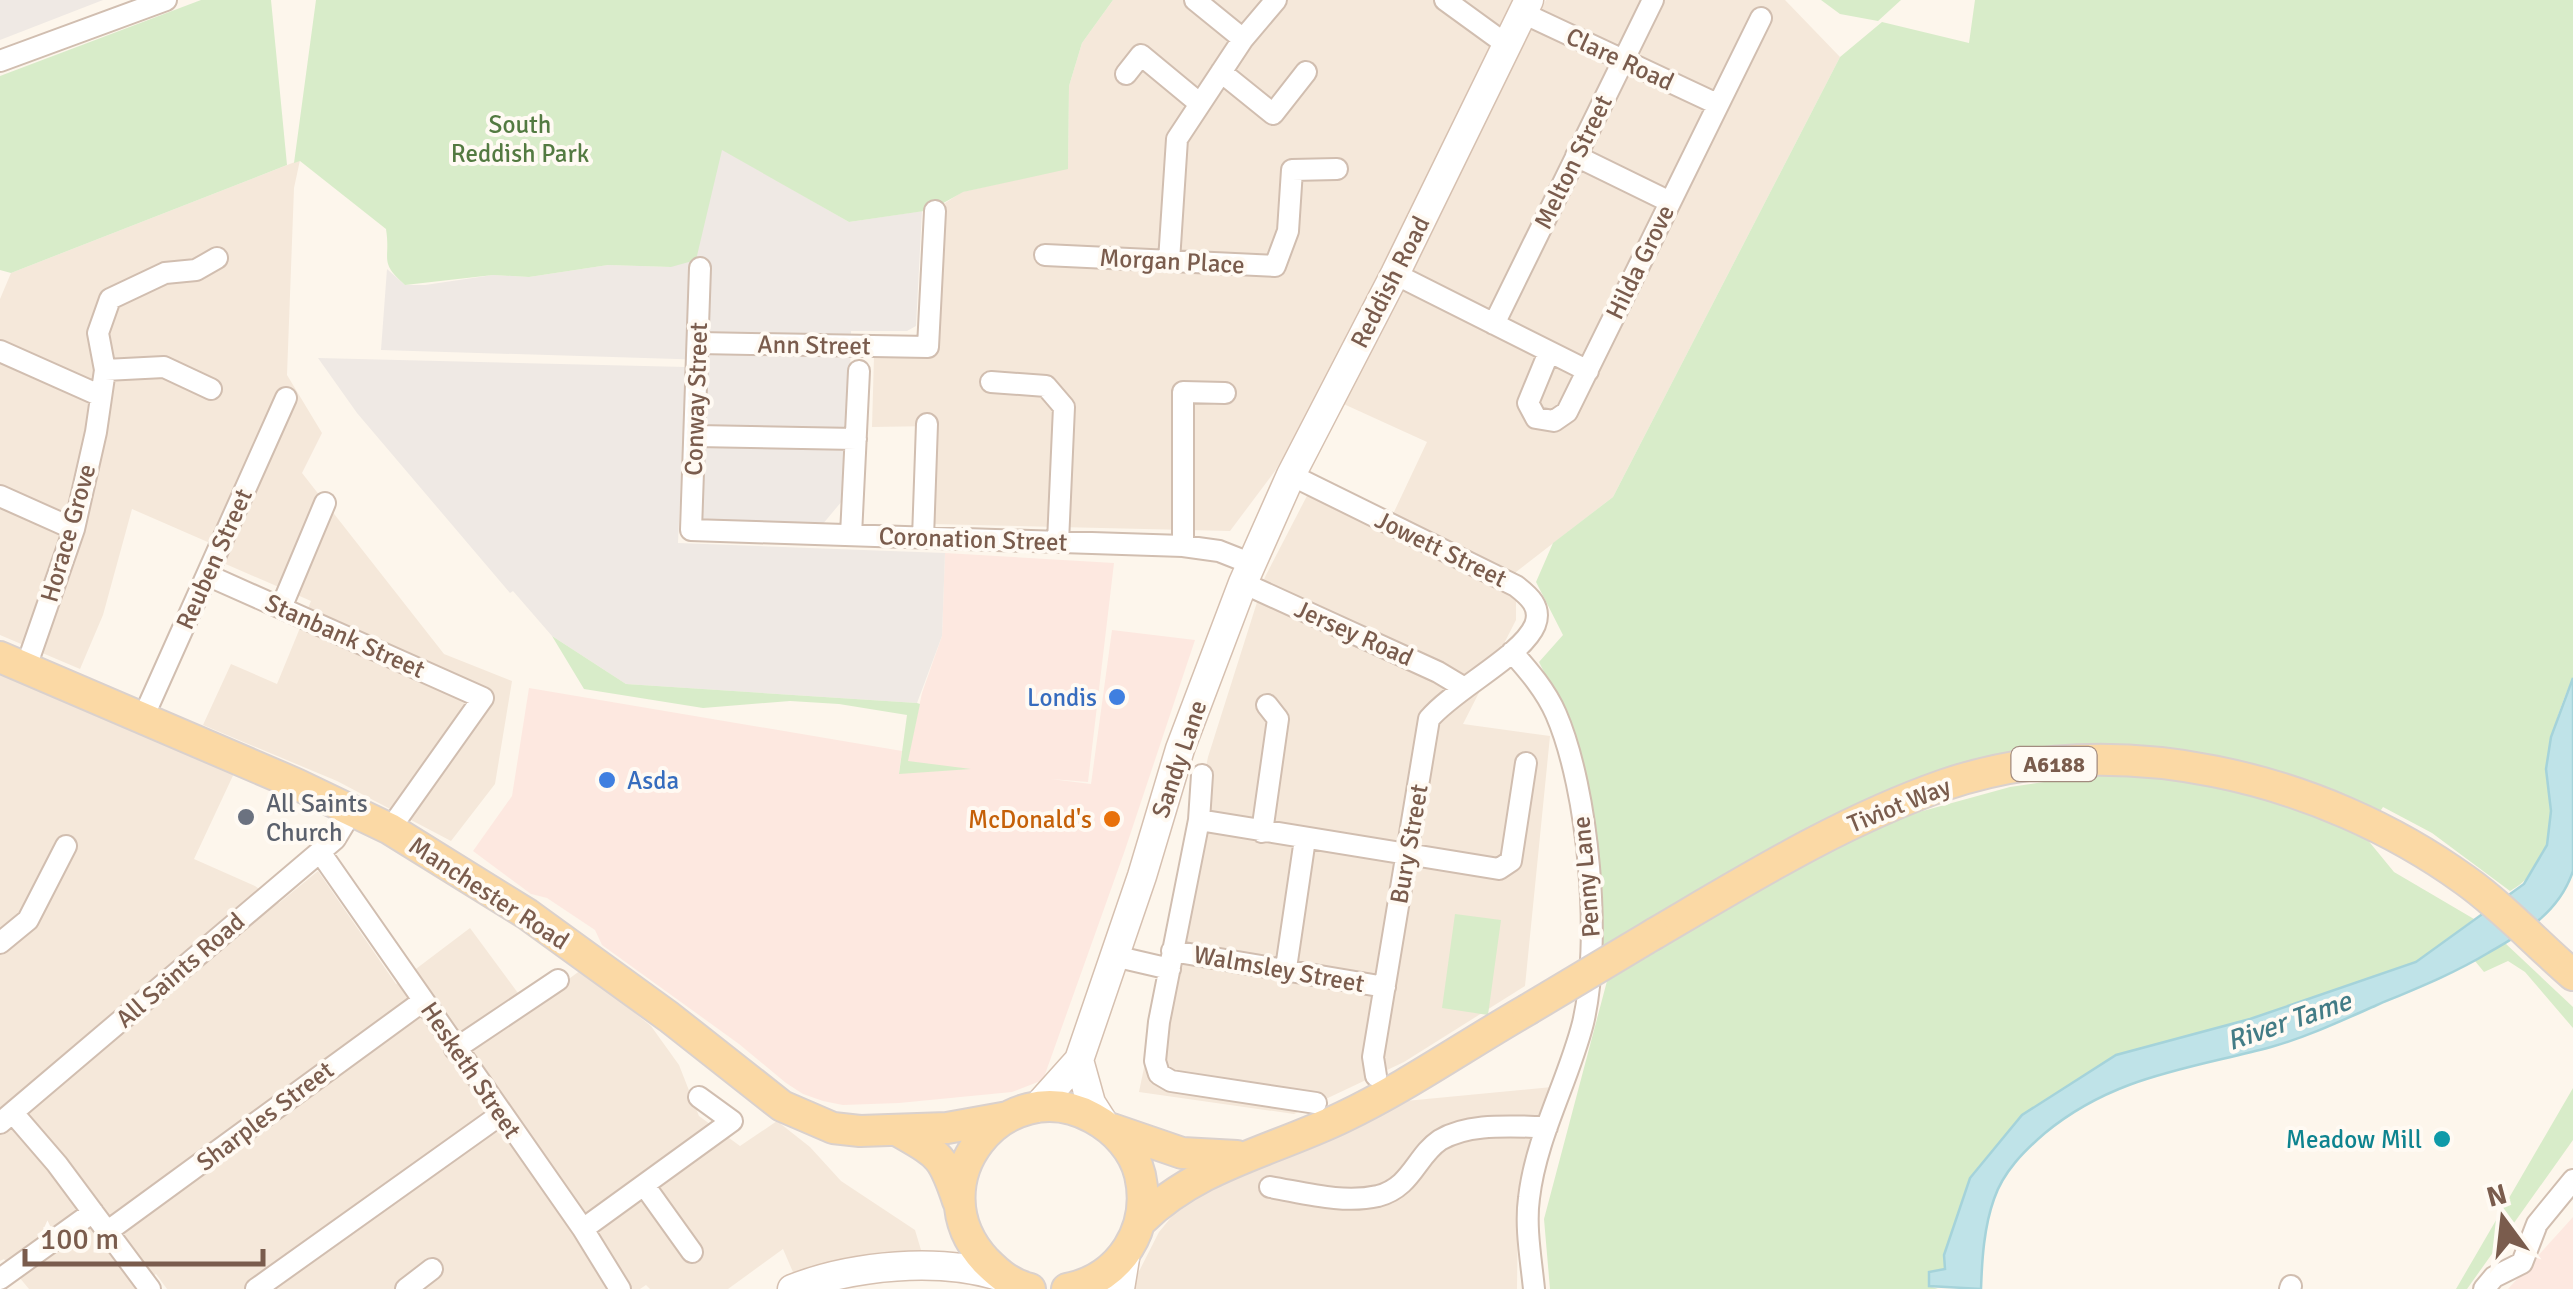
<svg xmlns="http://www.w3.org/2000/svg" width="2573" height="1289" font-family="Signika,sans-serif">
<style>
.residential{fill:#f5e8da}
.commercial{fill:#fde8e0}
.industrial{fill:#efe9e4}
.green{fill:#d8ecc9}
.water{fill:#bfe3e8;stroke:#a5d3da;stroke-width:2.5}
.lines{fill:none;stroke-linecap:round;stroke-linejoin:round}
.street-casing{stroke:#d1beb0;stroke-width:24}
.secondary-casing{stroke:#d6c0b0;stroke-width:31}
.primary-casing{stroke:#dad1cd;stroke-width:34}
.street{stroke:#fff;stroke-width:20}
.secondary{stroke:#fff;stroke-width:28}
.primary{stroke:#fbd9a5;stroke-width:30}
.primary-bridge-casing{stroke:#dad1cd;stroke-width:34;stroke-linecap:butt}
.primary-bridge{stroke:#fbd9a5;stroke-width:30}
.shop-dot{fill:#3f7fe0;stroke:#fffaf3;stroke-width:4}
.worship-dot{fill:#6b7280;stroke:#fffaf3;stroke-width:4}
.food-dot{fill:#e8710a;stroke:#fffaf3;stroke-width:4}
.culture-dot{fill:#0f9aa8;stroke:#fffaf3;stroke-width:4}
.labels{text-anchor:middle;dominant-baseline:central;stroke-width:8;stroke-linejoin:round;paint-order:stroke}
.shield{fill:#fffaf3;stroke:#a28b7f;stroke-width:2.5}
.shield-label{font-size:22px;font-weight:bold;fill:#7a5c4d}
.street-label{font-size:25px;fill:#7a5c4d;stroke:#fffaf3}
.park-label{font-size:25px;fill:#537a41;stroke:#fffaf3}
.shop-label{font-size:25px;fill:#366cbe;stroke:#fffaf3;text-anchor:end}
.worship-label{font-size:25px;fill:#5b616d;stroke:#fffaf3;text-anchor:start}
.food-label{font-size:25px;fill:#c56008;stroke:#fffaf3;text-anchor:end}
.culture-label{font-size:25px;fill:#0d838f;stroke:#fffaf3;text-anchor:end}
.water-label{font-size:28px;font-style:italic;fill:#437c86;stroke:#fffaf3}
</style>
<rect width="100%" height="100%" fill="#fdf6ec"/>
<path class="residential" d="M1113 0H1520L1321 398 1275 471 1230 531 931 524 934 426 872 427 874 356H935L942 205 962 192 1068 168 1069 86 1082 43Z
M1546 0H1785L1840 57 1613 497 1516 572V620L1463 724 1550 736 1525 986 1404 1062 1294 1114 1139 1092 1208 757 1265 577 1310 490 1385 531 1427 442 1337 401Z
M300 160 294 188 287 375 322 433 302 473 444 654 512 681 495 784 451 841 337 781 203 725 231 664 277 684 311 601 221 562 226 550 132 509 103 615 80 669 0 635V299L11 273Z
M0 672 237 767 194 859 255 886 279 903 318 871 396 984 470 928 529 1008 581 970 651 1026 679 1065 699 1116 740 1146 777 1121 810 1147 841 1181 915 1230 921 1250 796 1279 783 1249 728 1289H650L646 1285 640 1289H167L156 1274 136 1289H29L4 1259 0 1261Z
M1552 1087 1518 1205 1517 1289H1130L1159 1232 1188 1197 1395 1102Z"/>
<path class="commercial" d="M945 553 1114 563 1088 782 1051 779 1091 784 1112 630 1195 640 1125 850 1043 1080 1012 1092 899 1103 843 1105 823 1101 803 1094 786 1083 739 1044 602 945 595 930 547 898 531 894 473 851 512 796 529 688 902 751 899 773 962 769 907 762 922 693 942 636Z
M2573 1217V1289H2508Z"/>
<path class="industrial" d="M0 0H103L0 40Z
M722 149 849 222 922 211 916 326 907 331H851L849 426 842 501 822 525 698 522 709 360 381 350 387 269 405 285H425L493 275 529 277 608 265 671 267Z
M318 358 686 367 678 543 945 553 942 636 917 703 626 684 552 636 513 591 510 593 357 413Z"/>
<path class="green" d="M201 0H271L287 165 11 273 0 270V76Z
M316 0H1113L1082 43 1069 86 1068 169 963 192 931 210 849 222 722 150 696 260 671 267 608 265 529 277 493 275 405 285C378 261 391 261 386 229L300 161 294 163Z
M1821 0H1901L1878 21 1840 14Z
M1975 0H2573V678C2561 702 2548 743 2546 770 2546 783 2550 797 2550 810 2552 842 2539 875 2510 891L2432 833 2383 807 2379 813 2362 803 2039 753 1603 952 1602 884 1576 736 1539 662 1563 635 1536 582 1553 543 1613 497 1840 57 1882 22 1969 43Z
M552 636 626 684 917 703 920 704 908 761 971 769 899 774 907 715 839 704 790 701 703 708 584 689Z
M2100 774H2170L2300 807 2362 833 2394 872 2474 919 2416 962 2250 1019 2116 1055 2022 1115 1970 1178 1946 1270 1929 1286 1938 1289H1550L1544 1219 1607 981 1750 894 1890 820 2010 787Z
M1455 914 1501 920 1488 1015 1442 1008Z
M2505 943 2573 1007V1028L2525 972 2508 961 2484 972 2475 961Z
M2573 1088V1140L2467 1289H2456Z"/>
<path class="water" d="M2573 678V871C2559 913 2525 932 2488 953 2453 974 2415 989 2377 1005 2343 1020 2307 1037 2271 1047 2188 1069 2114 1076 2045 1133 2024 1151 2003 1172 1994 1199 1984 1227 1982 1259 1981 1289L1929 1286V1272L1945 1269 1944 1255 1970 1178 2022 1115 2116 1055 2250 1019 2416 962 2524 884 2547 845 2551 811 2546 769 2551 737Z"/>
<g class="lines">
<defs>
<path id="street" d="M1195 0 1243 39
M1445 0 1507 45
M1523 13 1717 104
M0 61 166 0
M1221 72 1273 114 1306 72
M1126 74 1141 55 1199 103
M1576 156 1670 202
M1045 255 1275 266 1288 231 1292 170 1337 169
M1169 261 1177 139 1243 39 1276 0
M700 268 691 530 1183 546 1219 551 1252 564
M1395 274 1588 371
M1494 324 1653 0
M699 343 928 347 935 211
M0 351 101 396
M1549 352 1528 403 1536 418 1554 421 1567 412 1761 18
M105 370 164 367 211 389
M991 382 1046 386 1064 407 1058 542
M697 436 856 439
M1291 475 1516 586C1529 596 1542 607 1535 625 1522 656 1454 689 1429 719L1373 1057 1376 1076
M0 496 74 529
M851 535 859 371
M923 538 927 424
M1183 546V392L1225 393
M207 575 483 698 390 829
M1243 583 1438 672 1463 687
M281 608 325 503
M1512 652C1529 671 1546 691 1556 714 1589 790 1602 943 1583 1023 1568 1082 1536 1137 1529 1198 1525 1227 1531 1259 1534 1289
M26 667 74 529 96 432 105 370 98 333 110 299 165 273 196 270 217 258
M142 720 286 398
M1202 775 1199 820 1159 1022 1155 1061 1159 1074 1171 1081 1316 1103
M1199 820 1499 869 1511 861 1526 763
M1262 832 1278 719 1267 705
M320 852 583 1229 620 1289
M0 943 28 920 66 846
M1172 951 1385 987
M1114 956 1170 969
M1286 968 1305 839
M455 1049 558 980
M13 1113 57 1164 150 1289
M0 1123 335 839 352 811
M644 1185 692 1252
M1270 1187C1305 1193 1343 1204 1378 1196 1412 1187 1416 1156 1440 1140 1470 1122 1514 1127 1547 1127
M583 1229 732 1121 699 1097
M108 1231 423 1001
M0 1279 93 1212
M256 1289 500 1115
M406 1289 432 1269
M2290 1289 2291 1286
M2484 1289 2494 1277 2522 1263 2537 1224 2573 1180"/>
<path id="secondary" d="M1079 1060 1091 1103 1105 1125
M1036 1108 1079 1060 1142 876 1180 749 1243 583 1291 475 1395 274 1529 0
M792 1289C853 1265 939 1257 1002 1277
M1120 1289 1126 1252"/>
<path id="primary" d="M0 657 296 784 390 829 527 914 669 1017 782 1106 833 1128 860 1131 947 1128 1008 1117
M1654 934C1748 879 1841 821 1944 785 2115 726 2321 776 2465 880 2503 907 2537 944 2573 975
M1112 1129 1182 1153 1237 1156
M900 1132C940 1155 943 1156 958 1201
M1141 1221C1197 1165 1273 1151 1343 1117 1406 1087 1466 1045 1527 1010
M1030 1289C1011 1284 1000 1275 986 1261 913 1183 1005 1069 1093 1118 1115 1130 1134 1150 1140 1175 1152 1228 1121 1278 1067 1289"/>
</defs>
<use href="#street" class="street-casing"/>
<use href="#secondary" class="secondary-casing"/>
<use href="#primary" class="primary-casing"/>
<use href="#street" class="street"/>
<use href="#secondary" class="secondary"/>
<use href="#primary" class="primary"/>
<defs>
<path id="primary-bridge" d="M1527 1010 1654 934"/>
</defs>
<use href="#primary-bridge" class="primary-bridge-casing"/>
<use href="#primary-bridge" class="primary-bridge"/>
</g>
<g class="shop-dot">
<circle cx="1117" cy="697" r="10"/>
<circle cx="607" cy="780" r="10"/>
</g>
<circle class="worship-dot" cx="246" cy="817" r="10"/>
<circle class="food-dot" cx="1112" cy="819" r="10"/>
<circle class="culture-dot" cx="2442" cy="1139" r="10"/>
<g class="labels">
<rect class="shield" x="2011.5" y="747" width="85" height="34" rx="8"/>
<g class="shield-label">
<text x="2054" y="764">A6188</text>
</g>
<g class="street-label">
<text transform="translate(1620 59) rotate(25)">Clare Road</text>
<text transform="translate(1573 162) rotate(-64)">Melton Street</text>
<text transform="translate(1172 261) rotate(3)">Morgan Place</text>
<text transform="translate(1640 262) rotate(-64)">Hilda Grove</text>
<text transform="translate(1390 282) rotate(-63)">Reddish Road</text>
<text transform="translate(814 345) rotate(1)">Ann Street</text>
<text transform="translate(696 399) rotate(-88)">Conway Street</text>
<text transform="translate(68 533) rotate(-74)">Horace Grove</text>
<text transform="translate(973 539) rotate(2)">Coronation Street</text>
<text transform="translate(1441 549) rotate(26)">Jowett Street</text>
<text transform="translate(214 559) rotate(-66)">Reuben Street</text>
<text transform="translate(1354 633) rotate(24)">Jersey Road</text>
<text transform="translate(345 636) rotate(24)">Stanbank Street</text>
<text transform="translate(1179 759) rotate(-71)">Sandy Lane</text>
<text transform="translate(1899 805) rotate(-22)">Tiviot Way</text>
<text transform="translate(1409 844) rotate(-80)">Bury Street</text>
<text transform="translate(1586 877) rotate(-95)">Penny Lane</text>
<text transform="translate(489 893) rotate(33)">Manchester Road</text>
<text transform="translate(1279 969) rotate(10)">Walmsley Street</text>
<text transform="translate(180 970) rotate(-41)">All Saints Road</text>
<text transform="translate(471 1070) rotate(56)">Hesketh Street</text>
<text transform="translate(265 1116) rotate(-37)">Sharples Street</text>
</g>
<g class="park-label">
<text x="520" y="124">South<tspan x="520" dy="29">Reddish Park</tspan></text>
</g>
<g class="shop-label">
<text x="1097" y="697">Londis</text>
<text x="627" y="780" text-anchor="start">Asda</text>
</g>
<g class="worship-label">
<text x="266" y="803">All Saints<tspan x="266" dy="29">Church</tspan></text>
</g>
<g class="food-label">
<text x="1092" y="819">McDonald's</text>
</g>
<g class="culture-label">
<text x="2422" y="1139">Meadow Mill</text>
</g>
<g class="water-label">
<text transform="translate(2289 1021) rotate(-19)">River Tame</text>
</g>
</g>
<g transform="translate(2503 1219) rotate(345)" stroke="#fffaf3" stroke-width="8" paint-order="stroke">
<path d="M0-8L18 38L0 25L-18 38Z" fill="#7a5c4d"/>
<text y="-15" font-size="28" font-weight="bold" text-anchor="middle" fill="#7a5c4d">N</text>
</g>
<path d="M25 1249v15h238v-15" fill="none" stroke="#7a5c4d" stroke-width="5"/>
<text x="40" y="1249" font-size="30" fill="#7a5c4d" stroke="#fffaf3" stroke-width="8" paint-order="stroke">100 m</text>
</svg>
